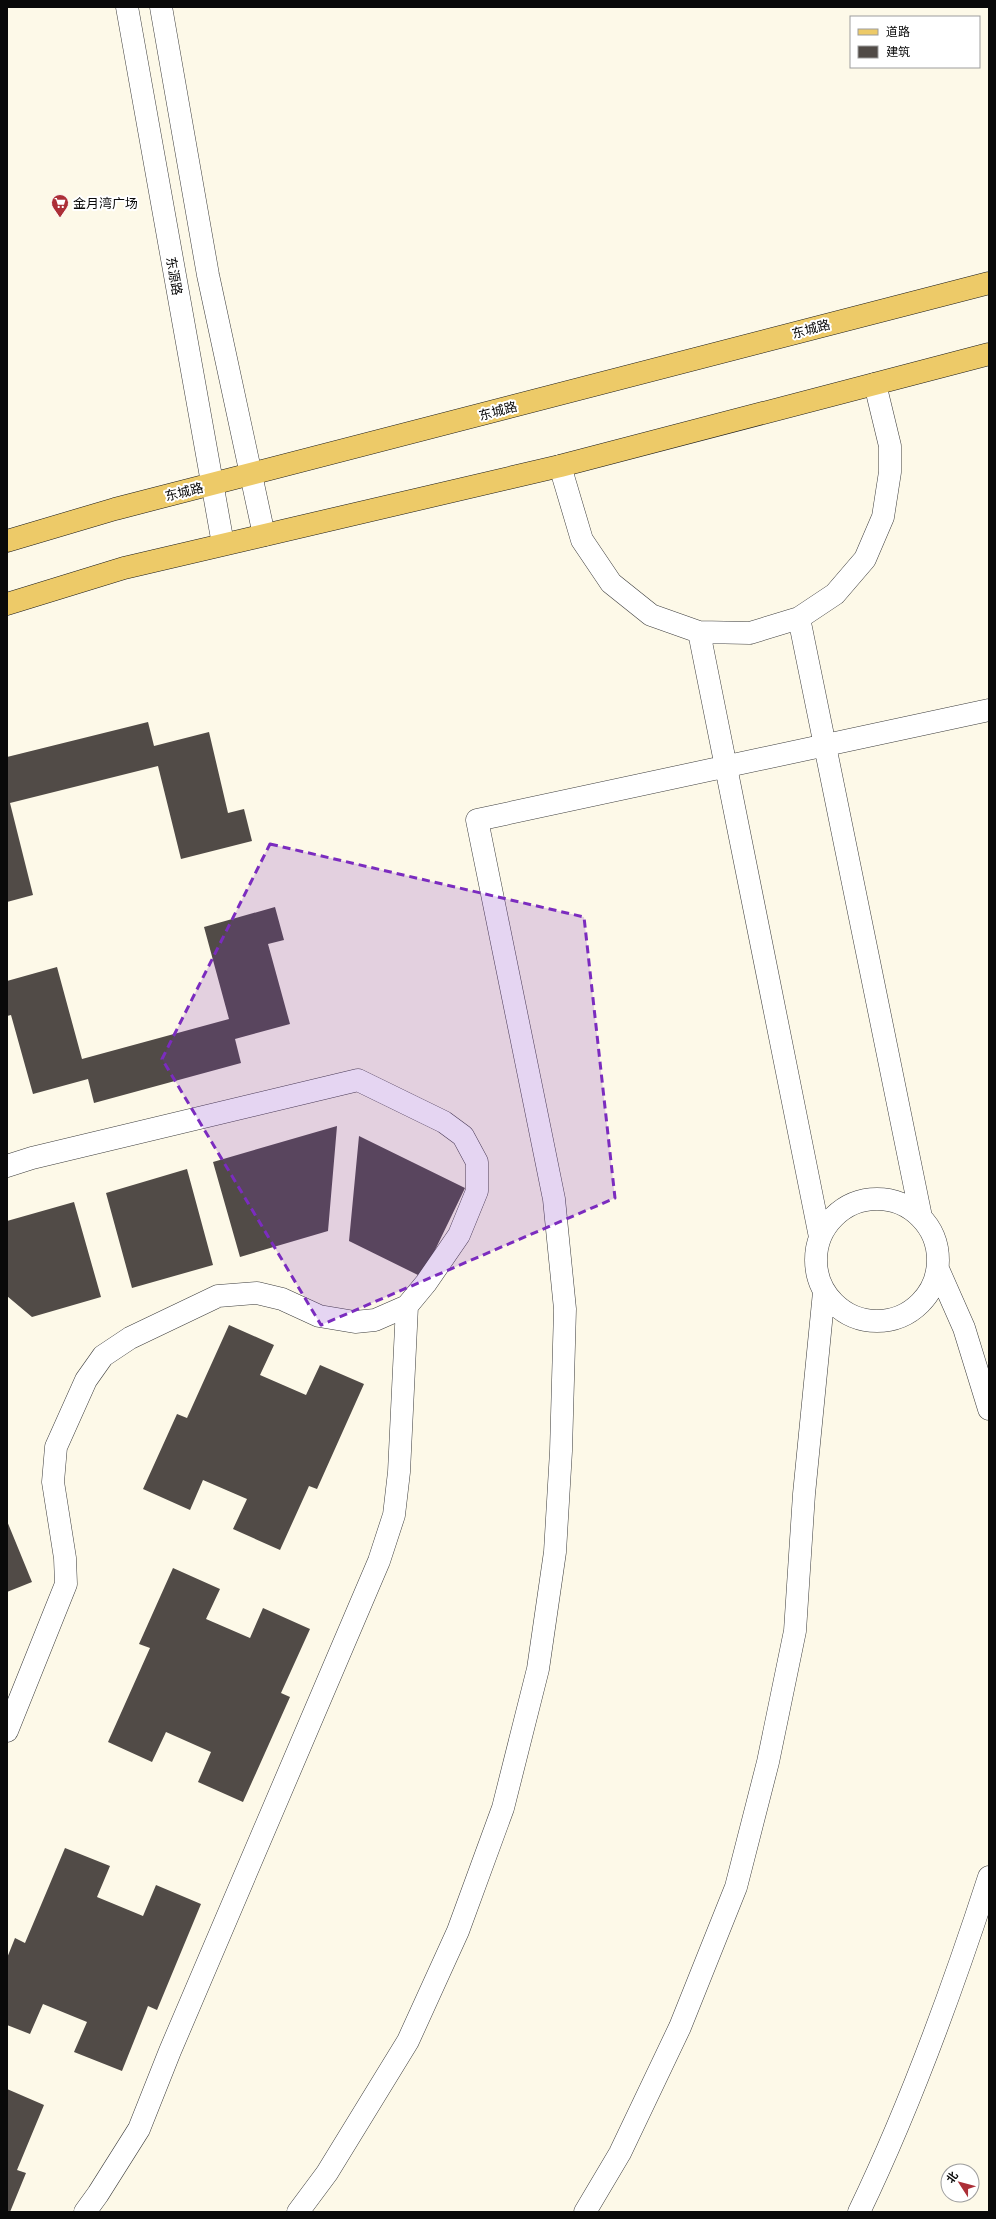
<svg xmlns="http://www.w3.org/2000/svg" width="996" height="2219" font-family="Lora,'Noto Sans SC',serif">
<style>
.building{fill:#514b47}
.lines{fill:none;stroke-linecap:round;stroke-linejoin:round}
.minor-casing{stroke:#3c3c3c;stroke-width:23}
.major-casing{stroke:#1a1a1a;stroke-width:23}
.minor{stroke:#fff;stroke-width:22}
.major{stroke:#edca68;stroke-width:22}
.marked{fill:#7b2cbf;fill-opacity:0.2;stroke:#7b2cbf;stroke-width:3;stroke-dasharray:8 5;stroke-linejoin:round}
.labels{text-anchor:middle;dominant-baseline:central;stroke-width:4;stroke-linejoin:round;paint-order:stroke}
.poi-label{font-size:13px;fill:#090909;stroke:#fff;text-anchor:start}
.street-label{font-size:13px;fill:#090909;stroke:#fff}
</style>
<rect width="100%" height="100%" fill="#fdf9e8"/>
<path class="building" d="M148 722 154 746 209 732 228 813 244 809 252 841 181 859 158 766 10 803 33 895 7 902V757Z
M275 907 284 940 268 944 290 1024 235 1039 241 1063 94 1103 88 1079 33 1094 11 1015 7 1016V981L57 967 82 1059 229 1019 204 927Z
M337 1126 328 1231 240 1257 213 1162Z
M359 1136 465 1188 422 1277 349 1241Z
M187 1169 213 1265 132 1288 106 1193Z
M74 1202 101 1297 32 1317 7 1296V1221Z
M229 1325 274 1345 260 1375 306 1395 320 1365 364 1384 317 1489 309 1486 280 1550 233 1529 247 1499 203 1480 190 1510 143 1489 177 1414 187 1418Z
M7 1521 32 1582 7 1592Z
M173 1568 220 1589 206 1619 250 1638 263 1608 310 1629 281 1693 290 1697 243 1802 198 1782 211 1752 166 1732 152 1762 108 1742 150 1648 139 1644Z
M65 1848 110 1866 97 1897 143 1916 156 1885 201 1904 157 2010 148 2006 122 2071 74 2052 87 2022 43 2004 30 2034 7 2025V1958L15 1938 25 1943Z
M7 2089 44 2105 17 2170 26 2173 10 2212H7Z"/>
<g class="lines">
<defs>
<path id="minor" d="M127 7 223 544
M161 7 208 275 264 535
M560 466 582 540 611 583 651 615 699 632 750 633 799 618 835 594 865 559 883 517 890 472V446L875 384
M799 618 921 1217
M699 632 820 1237
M7 1166 32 1158 358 1080 444 1122 463 1136 477 1162V1191L459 1235 426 1283 407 1306 375 1320 355 1322 319 1316 282 1299 257 1293 218 1296 130 1338 103 1356 86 1380 56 1447 53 1482 65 1558 66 1584 7 1731
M816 1260a61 61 0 1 1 122 0a61 61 0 1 1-122 0Z
M938 1269 964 1328 989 1409
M85 2212 98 2194 139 2129 170 2051 379 1561 394 1515 399 1472 407 1306
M298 2212 327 2173 408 2041 458 1931 503 1808 538 1669 555 1552 561 1451 565 1309 554 1199 477 820 989 710
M585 2212 620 2153 680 2027 736 1887 768 1762 795 1631 804 1494 824 1292
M859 2212C911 2104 952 1991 989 1877"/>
<path id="major" d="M7 541 115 509 989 283
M7 604 124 568 560 466 989 354"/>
</defs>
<use href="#minor" class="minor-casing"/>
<use href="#major" class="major-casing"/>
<use href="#minor" class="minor"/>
<use href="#major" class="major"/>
</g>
<path class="marked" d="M270 844 584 917 615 1198 321 1325 162 1059Z"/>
<defs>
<symbol id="supermarket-pin" viewBox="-11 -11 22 30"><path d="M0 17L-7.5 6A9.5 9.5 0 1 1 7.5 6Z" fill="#ac2f37" stroke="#fff"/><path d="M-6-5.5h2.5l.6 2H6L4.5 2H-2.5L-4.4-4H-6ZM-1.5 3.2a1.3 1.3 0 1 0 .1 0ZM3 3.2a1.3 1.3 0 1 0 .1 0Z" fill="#fff"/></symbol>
</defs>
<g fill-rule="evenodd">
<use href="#supermarket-pin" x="50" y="193" width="20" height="27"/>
</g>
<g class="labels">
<g class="poi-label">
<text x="73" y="203">金月湾广场</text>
</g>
<g class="street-label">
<text transform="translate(174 276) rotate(80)">东源路</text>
<text transform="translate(811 329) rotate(-15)">东城路</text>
<text transform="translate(498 411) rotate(-15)">东城路</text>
<text transform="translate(184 492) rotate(-14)">东城路</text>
</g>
</g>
<rect width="996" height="2219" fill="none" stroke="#090909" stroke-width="16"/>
<rect x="850" y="16" width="130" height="52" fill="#ffffff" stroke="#9d9d9d"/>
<rect x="858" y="29" width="20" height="6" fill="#edca68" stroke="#9d9d9d"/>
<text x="886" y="36" font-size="12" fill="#090909">道路</text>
<rect x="858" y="46" width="20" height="12" fill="#514b47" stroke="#9d9d9d"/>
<text x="886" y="56" font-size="12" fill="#090909">建筑</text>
<g transform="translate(960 2183) rotate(306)"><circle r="19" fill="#ffffff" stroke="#9d9d9d"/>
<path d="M0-3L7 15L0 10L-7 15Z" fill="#ac2f37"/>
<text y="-6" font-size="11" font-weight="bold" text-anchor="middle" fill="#090909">北</text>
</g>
</svg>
